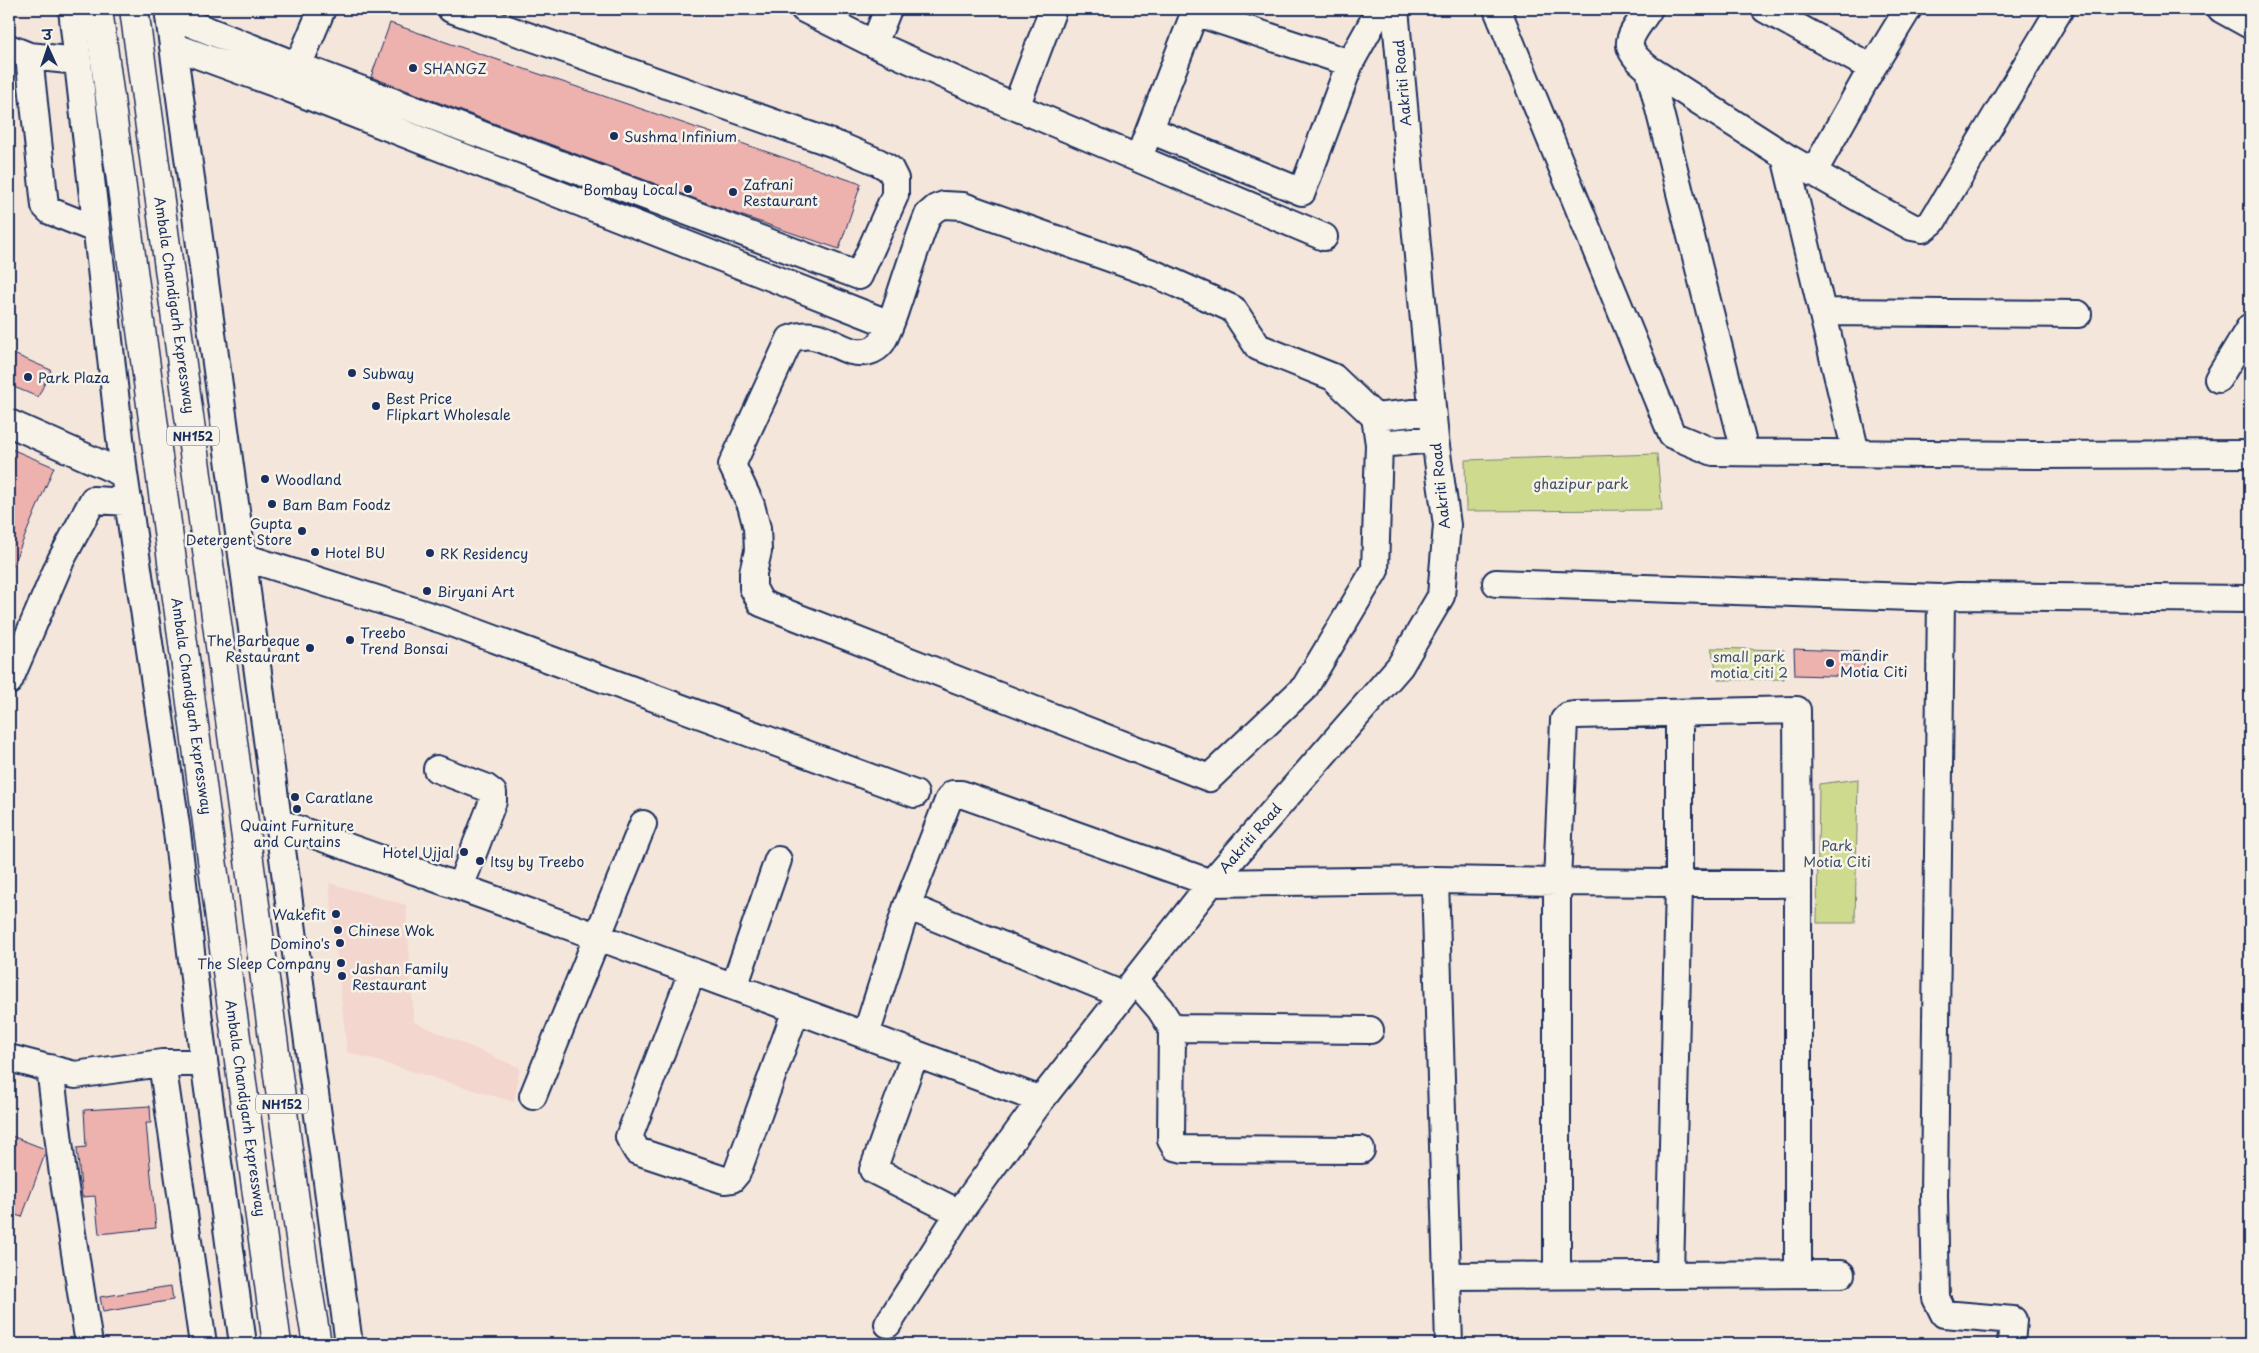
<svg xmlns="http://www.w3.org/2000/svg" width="2259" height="1353" font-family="'Playpen Sans','Playpen Sans Deva',sans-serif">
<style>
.built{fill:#f3d6ce}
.green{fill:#ceda8d;stroke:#748476}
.building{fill:#edb1ae;stroke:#1b2f5e}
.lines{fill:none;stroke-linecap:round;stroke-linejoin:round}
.minor-casing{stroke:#1b2f5e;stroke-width:30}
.highway-casing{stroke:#1b2f5e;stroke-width:31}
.minor{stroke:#f7f3e8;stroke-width:26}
.highway{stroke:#f7f3e8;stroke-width:28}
.poi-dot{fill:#1b2f5e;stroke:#f7f3e8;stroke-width:2}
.labels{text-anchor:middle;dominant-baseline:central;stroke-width:5;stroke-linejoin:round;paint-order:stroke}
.shield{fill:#f7f3e8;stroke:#5d6a87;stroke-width:1}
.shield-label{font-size:12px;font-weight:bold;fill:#1b2f5e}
.poi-label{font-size:14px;fill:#1b2f5e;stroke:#f7f3e8;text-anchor:start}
.street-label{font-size:14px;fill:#1b2f5e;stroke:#f7f3e8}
.park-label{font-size:14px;fill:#3f5167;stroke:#f7f3e8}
</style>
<rect width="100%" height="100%" fill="#f5e6dc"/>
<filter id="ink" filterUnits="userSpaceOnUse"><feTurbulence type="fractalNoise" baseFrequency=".02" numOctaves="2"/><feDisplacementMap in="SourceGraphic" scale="10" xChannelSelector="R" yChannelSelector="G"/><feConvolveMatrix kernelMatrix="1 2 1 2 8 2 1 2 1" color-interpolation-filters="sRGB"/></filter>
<g filter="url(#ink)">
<path class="built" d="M329 883 406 905 414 1022 520 1068 514 1102 347 1052Z"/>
<path class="green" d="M1657 454 1662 510 1466 511 1465 460Z
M1711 648 1784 650V679L1719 680Z
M1858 779 1855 923H1817L1819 784Z"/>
<path class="building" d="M390 23 861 184 839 249 725 210 371 77Z
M9 352 51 370 38 397 9 385Z
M9 448 54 467 9 574Z
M1794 649 1865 652 1863 677 1795 675Z
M150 1106 151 1123H146L156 1228 99 1234 95 1196 82 1197 77 1148 86 1147 84 1110Z
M9 1135 45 1149V1154L22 1217 9 1213Z
M171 1286 173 1300 103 1312 100 1297Z"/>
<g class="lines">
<defs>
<path id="minor" d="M72 9 124 474 177 832 202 1046 243 1344
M168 9 349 1344
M804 9 874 44 1016 107 1324 237
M1497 9 1672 435 1713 452 2036 455 2250 454
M1649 9C1631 37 1617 44 1649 69L1745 452
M1765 9 1872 68
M2221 9 2250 25
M1194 12 1350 63
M169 15 298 66 322 9
M874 44 888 9
M173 46 285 87 890 324
M9 48 29 56 78 61
M29 56 45 206 50 211 95 229
M298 66 859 276 895 195V179L890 169 878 162 840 146 451 9
M1649 69 1785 156 1856 453
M1016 107 1053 9
M1150 130 1302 192 1350 63 1380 9
M1143 147 1196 9
M1785 156 1869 204 1912 227 1923 229 1932 222 2060 9
M1813 173 1872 68 1908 9
M944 205 963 206 977 211 1155 274 1233 309 1258 347 1333 377 1375 417 1379 444 1375 570 1305 687 1209 778 761 603 753 588V573L758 551 757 528 751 505 732 465 790 339C817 329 827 343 851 351 863 354 875 352 882 342 890 329 894 313 899 299 908 271 917 243 928 215L936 208Z
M1822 312 2078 314
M2218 379 2250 327
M1375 417 1432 411
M9 423 124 474
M1379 444 1435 439
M244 557 443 620 915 794
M1496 583 1941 598
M9 681 61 560 93 500 129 502
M437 769 485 787 493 793V801L460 887
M278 822 585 932 1041 1100
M1435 880 1557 882V1275
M907 906 1123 995
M692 972 629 1137 637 1151 724 1180 732 1179 737 1173 796 1010
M1135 980 1160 1009 1172 1028 1171 1140 1175 1147 1183 1149 1361 1150
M734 987 778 860
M1172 1028 1370 1030
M866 1035 907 906 948 801 953 794H961L1211 883 1400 666 1441 596 1447 525 1435 439 1395 9
M915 1054 873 1170 959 1213
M9 1058 75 1075 162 1063H204
M162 1063 203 1344
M50 1068 63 1175 89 1344
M533 1096 643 824
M1798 1274V884L1557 882 1564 720 1568 716 1576 715 1797 710 1798 884
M1670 1275 1679 884V713
M1447 1276 1841 1274
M888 1324 959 1213 1041 1100 1211 883 1435 880 1449 1344
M2011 1344 2013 1320 1944 1314 1936 1298 1934 1196 1941 598 1958 596 2250 599"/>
<path id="highway" d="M98 9 277 1344
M134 9 303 1260 317 1344"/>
</defs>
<use href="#minor" class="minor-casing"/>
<use href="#highway" class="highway-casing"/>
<use href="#minor" class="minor"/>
<use href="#highway" class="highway"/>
</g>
</g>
<g class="poi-dot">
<circle cx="413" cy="68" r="5"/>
<circle cx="614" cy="136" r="5"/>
<circle cx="688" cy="189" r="5"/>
<circle cx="733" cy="192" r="5"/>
<circle cx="352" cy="373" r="5"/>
<circle cx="28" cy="377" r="5"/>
<circle cx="376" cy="406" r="5"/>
<circle cx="265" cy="479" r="5"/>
<circle cx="272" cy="504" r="5"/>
<circle cx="302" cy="531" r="5"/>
<circle cx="315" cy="552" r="5"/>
<circle cx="430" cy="553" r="5"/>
<circle cx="427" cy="591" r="5"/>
<circle cx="350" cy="640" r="5"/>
<circle cx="310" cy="648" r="5"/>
<circle cx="1830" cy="663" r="5"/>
<circle cx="295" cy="797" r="5"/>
<circle cx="297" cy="809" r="5"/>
<circle cx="464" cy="852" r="5"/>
<circle cx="480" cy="861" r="5"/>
<circle cx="336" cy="914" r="5"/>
<circle cx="338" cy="930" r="5"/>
<circle cx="340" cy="943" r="5"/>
<circle cx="341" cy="963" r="5"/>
<circle cx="342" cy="976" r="5"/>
</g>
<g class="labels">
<g class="shield">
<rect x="167" y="426.5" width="52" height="19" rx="4"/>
<rect x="256" y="1094.5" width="52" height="19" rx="4"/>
</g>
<g class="shield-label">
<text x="193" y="436">NH152</text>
<text x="282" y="1104">NH152</text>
</g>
<g class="poi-label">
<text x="423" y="68">SHANGZ</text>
<text x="624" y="136">Sushma Infinium</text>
<text x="743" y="184">Zafrani<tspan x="743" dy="16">Restaurant</tspan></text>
<text x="678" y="189" text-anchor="end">Bombay Local</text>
<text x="362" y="373">Subway</text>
<text x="38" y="377">Park Plaza</text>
<text x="386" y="398">Best Price<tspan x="386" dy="16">Flipkart Wholesale</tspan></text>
<text x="275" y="479">Woodland</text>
<text x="282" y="504">Bam Bam Foodz</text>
<text x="292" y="523" text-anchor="end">Gupta<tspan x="292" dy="16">Detergent Store</tspan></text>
<text x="325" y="552">Hotel BU</text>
<text x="440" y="553">RK Residency</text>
<text x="437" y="591">Biryani Art</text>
<text x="360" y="632">Treebo<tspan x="360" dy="16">Trend Bonsai</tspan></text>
<text x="300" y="640" text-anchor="end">The Barbeque<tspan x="300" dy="16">Restaurant</tspan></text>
<text x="1840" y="655">mandir<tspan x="1840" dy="16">Motia Citi</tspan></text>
<text x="305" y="797">Caratlane</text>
<text x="297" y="825" text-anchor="middle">Quaint Furniture<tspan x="297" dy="16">and Curtains</tspan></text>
<text x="454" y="852" text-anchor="end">Hotel Ujjal</text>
<text x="490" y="861">Itsy by Treebo</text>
<text x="326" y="914" text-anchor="end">Wakefit</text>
<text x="348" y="930">Chinese Wok</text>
<text x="330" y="943" text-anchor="end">Domino's</text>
<text x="331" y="963" text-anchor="end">The Sleep Company</text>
<text x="352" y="968">Jashan Family<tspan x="352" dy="16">Restaurant</tspan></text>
</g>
<g class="street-label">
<text transform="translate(1402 83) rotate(-95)">Aakriti Road</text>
<text transform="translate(175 305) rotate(82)">Ambala Chandigarh Expressway</text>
<text transform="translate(1440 486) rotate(-96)">Aakriti Road</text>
<text transform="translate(192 706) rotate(82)">Ambala Chandigarh Expressway</text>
<text transform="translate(1250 838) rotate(-49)">Aakriti Road</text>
<text transform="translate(246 1108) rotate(82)">Ambala Chandigarh Expressway</text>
</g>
<g class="park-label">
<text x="1581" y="483">ghazipur park</text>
<text x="1749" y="656">small park<tspan x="1749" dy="16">motia citi 2</tspan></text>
<text x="1837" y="845">Park<tspan x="1837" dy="16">Motia Citi</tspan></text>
</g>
</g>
<rect width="2259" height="1353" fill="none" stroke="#f7f3e8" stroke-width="30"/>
<rect x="15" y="15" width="2229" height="1323" fill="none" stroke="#1b2f5e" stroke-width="2" filter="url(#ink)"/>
<g transform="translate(48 48) rotate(357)" stroke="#f7f3e8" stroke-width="4" paint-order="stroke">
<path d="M0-4L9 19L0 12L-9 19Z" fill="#1b2f5e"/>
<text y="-8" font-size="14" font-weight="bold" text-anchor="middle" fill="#1b2f5e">उ</text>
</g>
</svg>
